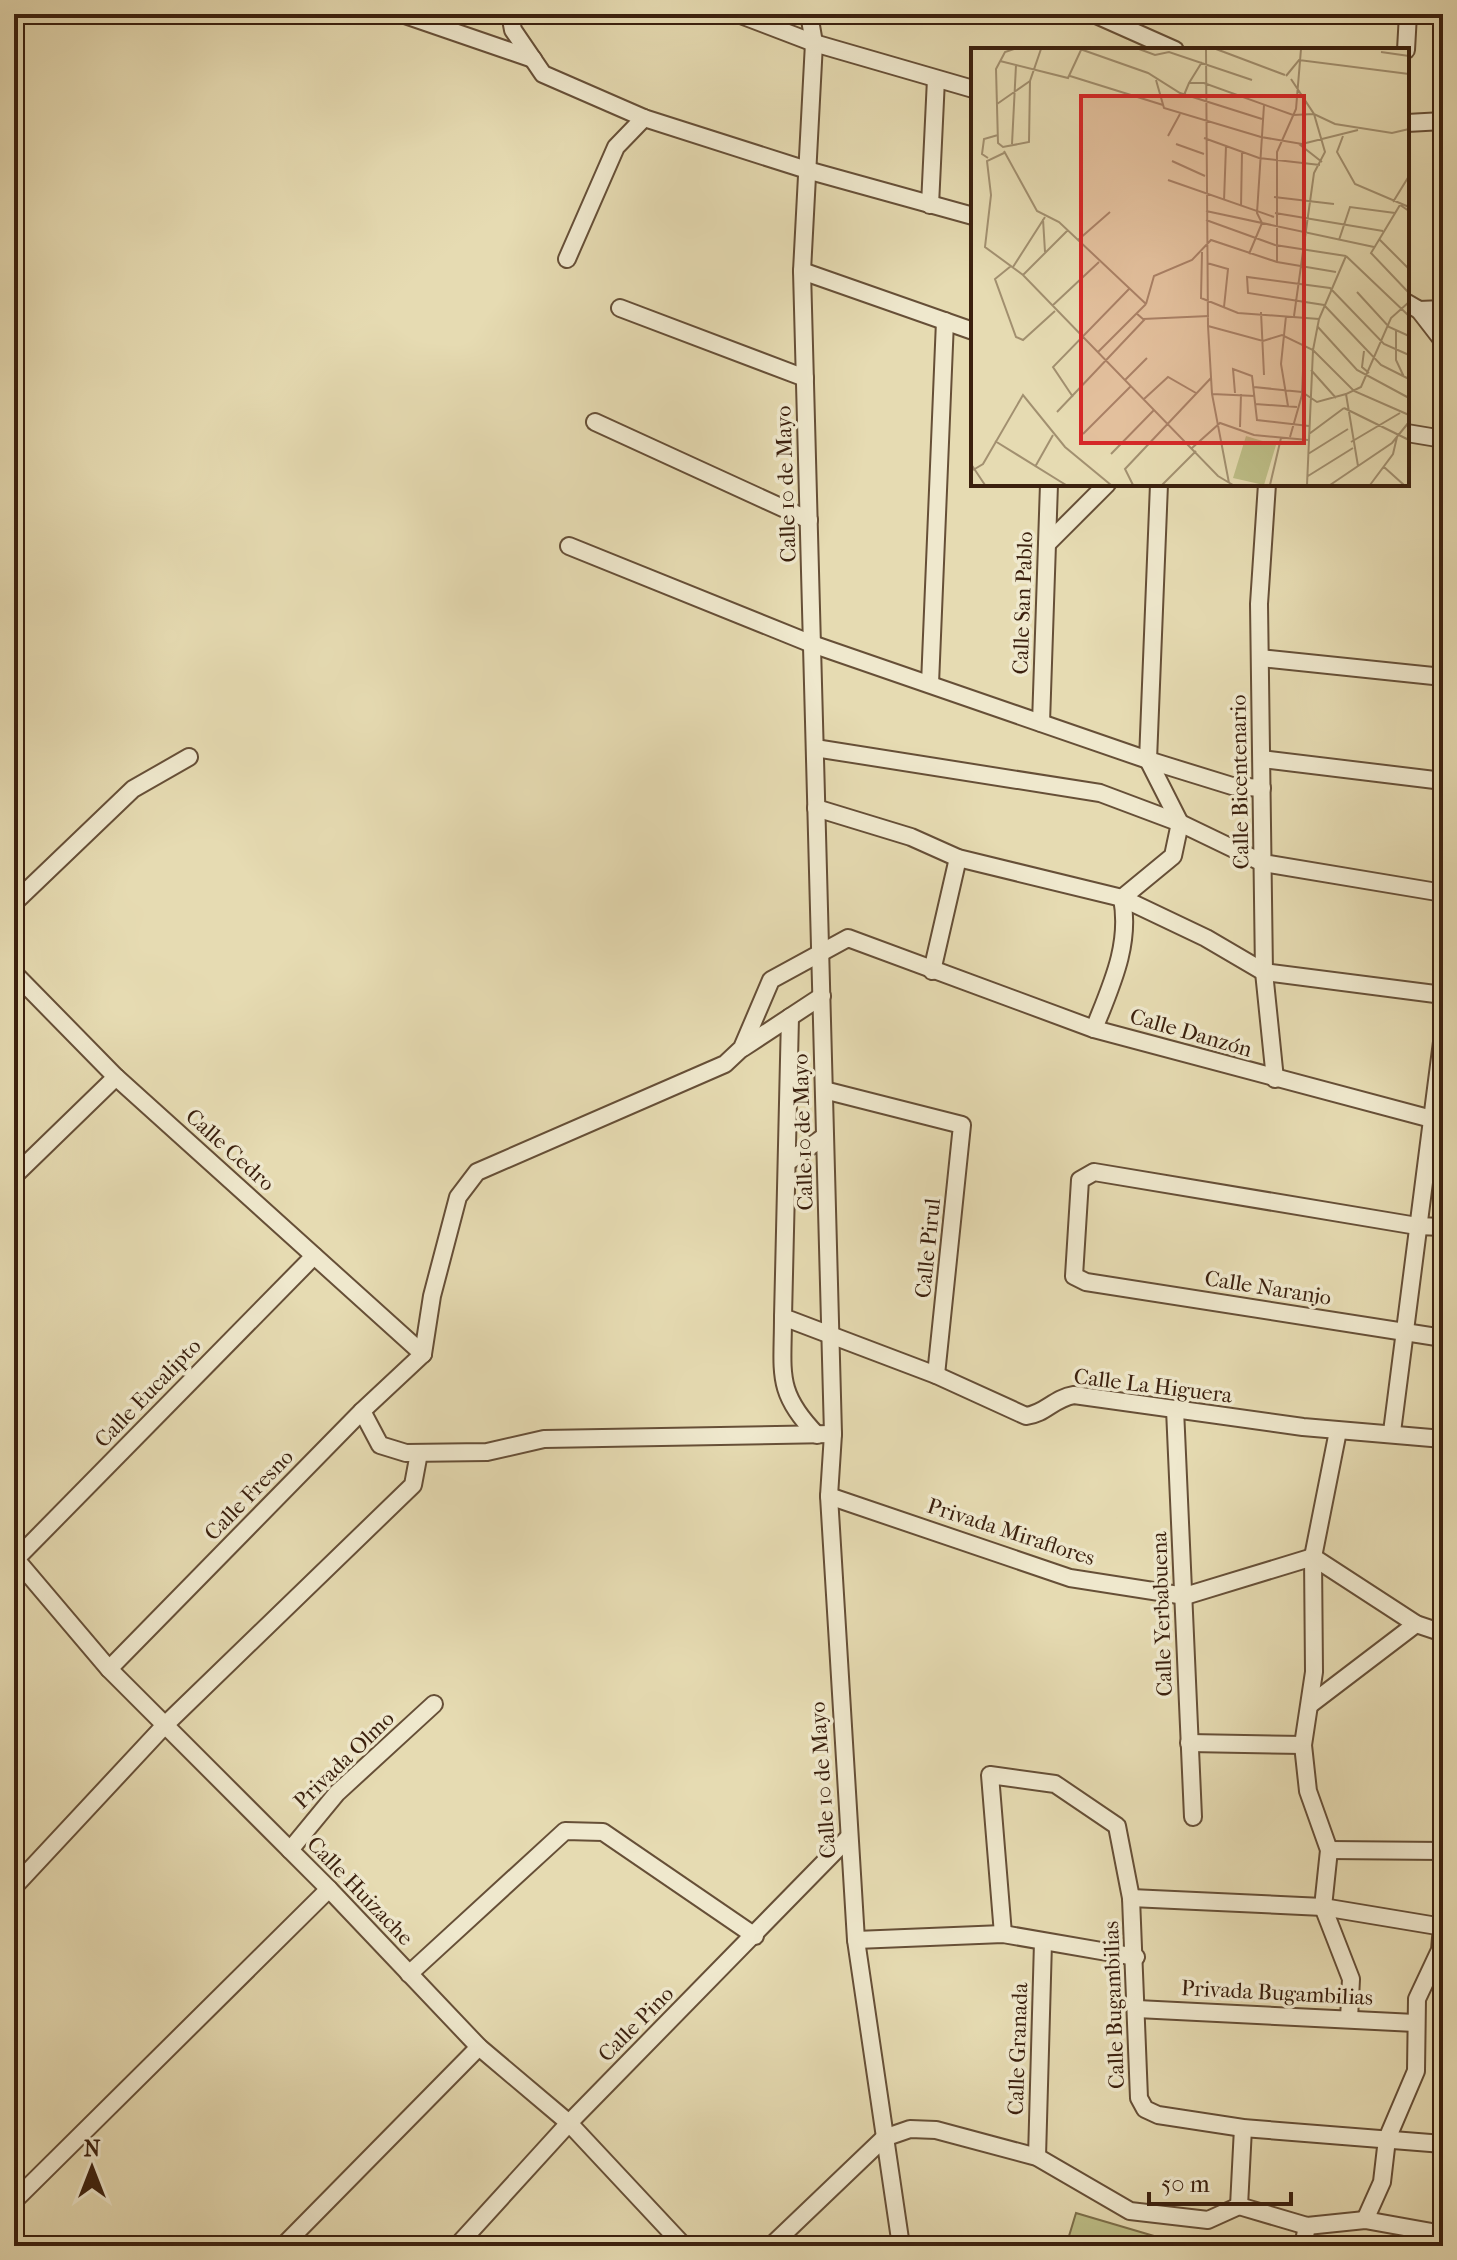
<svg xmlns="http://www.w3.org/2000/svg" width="1457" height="2260" font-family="'IM FELL French Canon',serif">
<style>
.green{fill:#bdbe87;stroke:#7c6f4a;stroke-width:2}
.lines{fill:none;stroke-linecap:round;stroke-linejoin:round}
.minor-casing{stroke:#664f37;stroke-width:20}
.minor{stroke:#efe8cd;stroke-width:16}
.labels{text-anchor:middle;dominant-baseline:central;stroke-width:7;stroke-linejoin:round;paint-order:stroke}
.street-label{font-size:22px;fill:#3b200e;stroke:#efe8cd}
.inset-road{fill:none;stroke:#a29070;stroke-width:2}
.view{fill:#d62828;fill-opacity:0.15;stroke:#d62828;stroke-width:4}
.inset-edge{fill:none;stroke:#3b200e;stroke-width:4}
</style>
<rect width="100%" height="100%" fill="#e6dbb2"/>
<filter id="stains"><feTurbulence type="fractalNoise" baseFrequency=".0025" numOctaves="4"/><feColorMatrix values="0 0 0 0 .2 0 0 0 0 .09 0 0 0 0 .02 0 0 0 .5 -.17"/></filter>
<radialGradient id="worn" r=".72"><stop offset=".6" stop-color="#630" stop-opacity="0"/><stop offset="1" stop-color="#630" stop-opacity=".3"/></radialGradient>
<polygon class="green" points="1076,2213 1188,2246 1066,2246"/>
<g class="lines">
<defs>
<g id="minor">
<polyline points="402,14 533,59"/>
<polyline points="510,14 513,30 543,74 644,118 807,170 973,216"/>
<polyline points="738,14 814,43 973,89"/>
<polyline points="809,14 814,43 802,271 833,1434 829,1496 856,1940 901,2246"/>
<polyline points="1094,14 1175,50"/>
<polyline points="1406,50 1408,14"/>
<polyline points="1407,123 1443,121"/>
<polyline points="930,205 936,79"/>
<polyline points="567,259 616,147 644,118"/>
<polyline points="802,271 973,331"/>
<polyline points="1407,303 1419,310 1443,309"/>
<polyline points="620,308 805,378"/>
<polyline points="1419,310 1443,341"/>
<polyline points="595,422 809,520"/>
<polyline points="1407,433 1443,439"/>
<polyline points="1267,484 1259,604 1264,972 1275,1079"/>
<polyline points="1047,544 1107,484"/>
<polyline points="569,546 812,644 1148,760 1232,786 1262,788"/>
<polyline points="1260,658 1443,677"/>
<polyline points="930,684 945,321"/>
<polyline points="1041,723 1049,484"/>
<polyline points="815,748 1100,793 1180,823 1263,863 1443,893"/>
<polyline points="1262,759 1443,781"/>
<polyline points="816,808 911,837 958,858 1122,898 1206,938 1264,972 1443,995"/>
<polyline points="1122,898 1173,856 1180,823 1148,760 1159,484"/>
<polyline points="14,903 133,789 189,757"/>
<polyline points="932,971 958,858"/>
<polyline points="14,973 116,1077 423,1354"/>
<path d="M790 1017 783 1317 936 1375 1026 1416C1045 1414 1054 1398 1074 1395L1303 1427 1443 1439"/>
<path d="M1094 1029C1111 986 1131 945 1122 898"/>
<polyline points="743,1048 822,996"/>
<polyline points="824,1090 962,1125 936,1375"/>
<polyline points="788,1162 825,1136"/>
<polyline points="14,1176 116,1077"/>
<polyline points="1443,1227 1417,1226 1094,1172 1080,1180 1074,1276 1086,1282 1443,1338"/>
<path d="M783 1317C783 1373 775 1392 817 1435"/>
<polyline points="423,1354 432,1296 458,1197 477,1172 725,1064 742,1048 771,980 848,938 1094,1029 1443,1122"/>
<polyline points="1175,1409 1193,1817"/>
<polyline points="362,1411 380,1445 406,1453 487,1452 544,1439 833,1434"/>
<polyline points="1338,1431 1313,1557 1314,1672 1303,1745 1308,1791 1329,1850 1323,1907 1351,1979 1349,2019"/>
<polyline points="1392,1432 1443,1034"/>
<polyline points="829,1496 1070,1578 1185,1596 1313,1557 1416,1624 1443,1633"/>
<polyline points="14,1557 109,1669 329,1889 479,2047 569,2123 684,2246"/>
<polyline points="14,1561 314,1256"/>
<polyline points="109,1669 362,1411 423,1354"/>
<polyline points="1311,1704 1416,1624"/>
<polyline points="1189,1743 1303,1745"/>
<polyline points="290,1850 337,1793 434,1704"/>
<polyline points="1329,1850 1443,1851"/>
<polyline points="14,1887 165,1725 413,1485 419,1453"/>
<polyline points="1131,1898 1323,1907 1443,1927"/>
<polyline points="1003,1934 990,1775 1055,1784 1117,1826 1131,1898 1139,2098 1145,2109 1158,2115 1243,2128 1443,2144"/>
<polyline points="856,1940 1003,1934 1136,1957"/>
<polyline points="409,1974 565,1831 603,1832 755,1936"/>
<polyline points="1137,2009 1415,2023"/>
<polyline points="1037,2157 1043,1942"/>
<polyline points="14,2201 329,1889"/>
<polyline points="1239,2206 1243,2128"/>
<polyline points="1365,2220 1382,2182 1387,2139 1416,2071 1417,1999 1440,1950 1443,1914"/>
<polyline points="283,2246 479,2047"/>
<polyline points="457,2246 569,2123 849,1837"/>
<polyline points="771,2246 884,2138 910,2129 936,2130 1037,2157 1130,2211 1208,2220 1239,2206 1307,2226 1365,2220 1443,2234"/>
<polyline points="1303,2246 1307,2226"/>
</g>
</defs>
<use href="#minor" class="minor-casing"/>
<use href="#minor" class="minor"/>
</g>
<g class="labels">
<g class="street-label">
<text transform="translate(786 484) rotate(-92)">Calle 10 de Mayo</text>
<text transform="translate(1023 603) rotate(-88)">Calle San Pablo</text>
<text transform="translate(1240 782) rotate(-91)">Calle Bicentenario</text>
<text transform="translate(1191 1033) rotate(16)">Calle Danzón</text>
<text transform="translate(803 1132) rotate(-92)">Calle 10 de Mayo</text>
<text transform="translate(230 1150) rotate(42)">Calle Cedro</text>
<text transform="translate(928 1248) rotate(-84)">Calle Pirul</text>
<text transform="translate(1268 1288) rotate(9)">Calle Naranjo</text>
<text transform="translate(1153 1386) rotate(7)">Calle La Higuera</text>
<text transform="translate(148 1393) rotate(-46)">Calle Eucalipto</text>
<text transform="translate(249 1495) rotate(-46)">Calle Fresno</text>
<text transform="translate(1011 1532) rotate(18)">Privada Miraflores</text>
<text transform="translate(1162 1614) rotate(-92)">Calle Yerbabuena</text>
<text transform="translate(344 1760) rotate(-44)">Privada Olmo</text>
<text transform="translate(823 1780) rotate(-94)">Calle 10 de Mayo</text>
<text transform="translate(360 1891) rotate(46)">Calle Huizache</text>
<text transform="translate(1277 1993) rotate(3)">Privada Bugambilias</text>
<text transform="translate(1114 2005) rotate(-92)">Calle Bugambilias</text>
<text transform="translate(636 2024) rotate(-45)">Calle Pino</text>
<text transform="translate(1018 2049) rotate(-88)">Calle Granada</text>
</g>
</g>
<g transform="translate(971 48)">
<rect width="438" height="438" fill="#e6dbb2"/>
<path d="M275 388 305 397 293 437 262 430Z" fill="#bdbe87"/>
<path class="inset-road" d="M43 1 34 4 25 21 27 95 32 99 58 94 59 33 70 1M109 1 177 25 209 45 291 71M168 1 184 7 198 4 281 32M235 1 237 278 241 346 258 435M245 1 314 27M410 4 438 8M29 13 97 30 110 2M99 28 192 57M315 28 328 12 438 26M320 31 343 66 354 104 343 125 323 268M185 32 193 60 290 89 331 96 387 82M218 35 231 14M213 47 218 35H233L322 67 343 66 364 76 421 85 438 81M26 56 59 33M197 88 209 66M372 88 366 104 384 136 438 159M233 90 288 110 349 117M41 96 45 17M205 96 233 106M328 96 351 114M33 103 66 163 88 174 175 256M33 105 16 113 20 147 14 199 52 227 247 428 262 437M17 110 11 106 13 91 27 87M201 113 234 128M197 132 303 169M303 149 363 156M253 153 255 98M422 154 438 128M270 159 271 104M235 163 403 199M438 163 429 157 400 205 438 245M304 165 412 183M72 171 74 204M235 172 304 197 375 208M408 191 438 221M107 192 139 164M368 192 379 159 424 165M231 204 230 250 267 265 348 271M278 206 291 175 286 165 293 57M375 208 438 268M306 214V104L325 61 330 1M236 215 257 221 253 259M40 218 24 231 45 289 52 292 84 263M42 219 74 169M52 227 97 182M386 244 418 279 438 288M175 256 183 228 221 212 240 192 306 214 365 224M81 258 128 214M290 264 293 327M165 265 172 271 238 268M315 268 310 316 317 358M237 278 292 293 311 287 342 302 383 343 438 367M346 278 386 322 438 350M425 282V312L433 329M393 303 391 319 398 325M127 304 175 256M438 307 413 296 359 240 276 229 277 245 353 257 410 317 438 331M340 322 365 350M154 332 176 310M283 339 331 344 346 354 375 346M264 345 262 321 281 328 286 372 338 378M241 346 284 348M102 349 82 319 158 241M173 351 197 329 225 345M284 356 326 359M373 360 438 392M86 364 174 271M269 379 270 346M112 386 160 338M338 386 373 360M319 389 331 347 333 299M24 393 95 437M380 394 429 365M221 400 249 375 283 387 337 392M140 406 183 362M337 406 377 381M0 416 14 437M387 418 375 346 390 339 420 270 438 254M64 419 82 387M413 419 433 437M2 422 12 416 52 347 94 399 140 437M337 428 382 400M162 437 154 421 240 330M191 437 225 403M299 437 310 390M336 437 342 302 348 271 375 208M359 437 421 395 438 374M399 437 422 406 426 389"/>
<path class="view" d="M110 48H333V395H110Z"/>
<rect width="438" height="438" class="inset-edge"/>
</g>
<rect width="1457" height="2260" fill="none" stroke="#e6dbb2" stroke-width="48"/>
<rect x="16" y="16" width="1425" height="2228" fill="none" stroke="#3b200e" stroke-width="4"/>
<rect x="24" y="24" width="1409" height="2212" fill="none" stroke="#3b200e" stroke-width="2"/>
<g transform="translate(92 2168)" stroke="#efe8cd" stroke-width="6" paint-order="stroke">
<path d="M0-6L14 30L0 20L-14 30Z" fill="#3b200e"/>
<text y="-12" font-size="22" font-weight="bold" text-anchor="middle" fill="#3b200e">N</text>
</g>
<path d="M1149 2192v12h142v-12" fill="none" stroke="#3b200e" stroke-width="4"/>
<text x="1161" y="2192" font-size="24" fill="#3b200e" stroke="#efe8cd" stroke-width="6" paint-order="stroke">50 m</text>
<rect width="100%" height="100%" filter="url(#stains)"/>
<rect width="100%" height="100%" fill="url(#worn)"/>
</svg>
